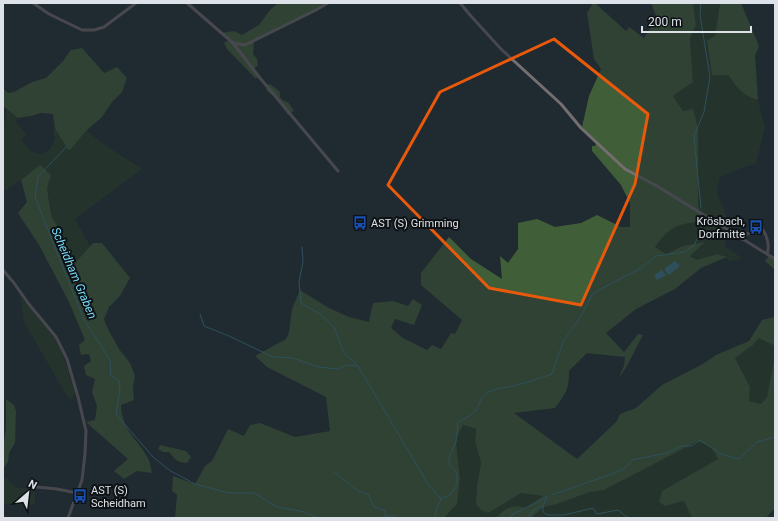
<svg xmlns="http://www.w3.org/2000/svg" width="778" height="521" font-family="Roboto,sans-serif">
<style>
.green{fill:#293e24}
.forest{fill:#405f39}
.water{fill:#3f7f92}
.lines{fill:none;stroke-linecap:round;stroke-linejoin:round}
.stream{stroke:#3f7f92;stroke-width:1}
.street{stroke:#756e70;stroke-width:3}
.marked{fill:none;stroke:#e8590c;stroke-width:3;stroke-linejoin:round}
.labels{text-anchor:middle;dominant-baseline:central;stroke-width:4;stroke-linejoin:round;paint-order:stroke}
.poi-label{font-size:11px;fill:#dce2e8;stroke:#0e1215;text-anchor:start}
.water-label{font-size:12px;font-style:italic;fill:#77daf8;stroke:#0e1215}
</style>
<rect width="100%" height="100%" fill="#202a31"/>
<g class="green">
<path d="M693 3H720L715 36 712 75H728C737 87 742 96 758 100L765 127 756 164 741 168 720 177 717 193 731 228 730 230 706 217 728 233 726 238 725 246 742 258 729 262 727 257 717 254 697 260 690 255 704 243 683 246 666 254 655 247C672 225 674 226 701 221L683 111 673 96 693 82 690 39 696 25Z"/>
<path d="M7 109 18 118 15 121 26 134 22 140C26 148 33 153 42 154L50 149 55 139 53 131 55 129 69 151 87 130C102 146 124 156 142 169L75 219 90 246 74 264H71L67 260 60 231 52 217 47 188 40 166 3 192V122L6 120Z"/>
<polygon points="20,296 54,338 64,358 75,393 72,400 68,398 24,322"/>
<polygon points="759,337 775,346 775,355 767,397 762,404 749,402 750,387 735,358 753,345"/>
<path d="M463 425 476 429 475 441 481 463 477 486 476 504 488 512 521 493 544 496 526 508C513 503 504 509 495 518H444L457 504 460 479 456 442 457 437Z"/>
<polygon points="698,440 712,448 719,459 662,491 665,506 684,501 692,518 532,518 532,516 544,507 557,504 590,492 604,490"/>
<polygon points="3,477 6,478 16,487 35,490 35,505 3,504"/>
</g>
<g class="forest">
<polygon points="278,3 328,3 254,42 253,54 257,59 258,66 252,69 258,78 255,78 227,49 224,43 227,41 230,42 221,33 234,31 242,35 259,25 270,10"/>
<path d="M593 3H595L626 31 629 27 644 38 657 18 651 3H693L696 25 690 39 693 82 673 96 683 111 693 109 698 128V203L701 221C674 226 672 225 655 247L666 254 683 246 705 242 690 256 697 260 717 254 727 257 701 268 675 289 636 309 606 333 624 352 638 334 643 335C634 351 629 365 618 379L624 366 625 357 587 353 569 371C569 390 566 393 555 408L514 413 577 459 616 422 620 414 636 408 662 385 701 365 716 355 749 341 762 320 775 317V346L759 338 753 345 735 358 750 387 749 401 761 404 767 397 775 355V508L766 518H692L684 501 665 506 659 502 662 491 718 459 712 448 698 441 604 490 590 492 557 504 544 507 533 516 532 518H495C505 509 512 503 526 508L543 496 521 493 488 513 481 510 476 504 477 486 481 463 475 441 476 429 463 425 457 437 456 442 460 479 457 504 444 518H175L177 495 172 491 173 476 195 484 205 466 212 461 228 429 244 436 250 425 260 423 295 437 330 431 326 397 267 367 255 356 286 339 289 332 292 309 300 290 327 307 349 317 369 322 373 303 393 301 408 306 413 299 422 305 414 325 395 319 391 328 403 338 427 350 432 345 441 349 451 333 455 334 462 320 421 285V273L449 237 471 259 502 279 500 256 508 263 518 249V223L537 219 555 227 581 223 597 215 621 227H630V203L621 185 592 151V146H595L596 144 582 127 589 96 601 69 594 59 587 13Z"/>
<path d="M720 3H741L759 46 755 56 758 100C742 96 737 87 728 75H712L707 40 715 36Z"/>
<polygon points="82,48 104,73 117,67 127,78 122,92 112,102 102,117 87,130 69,151 55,129 53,114 41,113 31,116 18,118 3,106 3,88 8,93 14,92 32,82 46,78 63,61 71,50"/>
<path d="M270 84 280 92C279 98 282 101 288 102L294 111 288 115 277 99 266 90 267 85Z"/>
<path d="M40 165 51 175 47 188 50 208 52 217 60 231 67 260 71 264H74L93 243H102L130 278 120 296 109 307 104 319 107 327 119 349 130 363 135 376 133 387 134 400 121 405C122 431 137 438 148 458 150 462 151 468 152 473L137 471 124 479 114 471 128 459 86 422 95 420 97 406 92 392 95 379 86 375 84 366 91 361 89 354 81 355 79 345 85 340 69 302 39 245 18 213 27 202 21 180Z"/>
<polygon points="769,256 775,261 775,270 765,261"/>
<polygon points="6,399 14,405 16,411 15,443 9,453 8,462 3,469 3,449 6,428"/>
<path d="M160 445 186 451 191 457 187 463C176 462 176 460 169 452H163L158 449Z"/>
</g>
<g class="water">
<polygon points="675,261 680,266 669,275 665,271 665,268"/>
<polygon points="662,270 666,275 657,280 654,275"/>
</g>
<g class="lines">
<g class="stream">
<polyline points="701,3 700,15 710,77 704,112 694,136 701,208"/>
<polyline points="67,146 38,177 35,197 84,320 110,360 111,376 119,381 120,388 116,414 153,457 169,470 195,484 229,493 254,493 277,507 305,512 317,518"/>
<polyline points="302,247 303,262 299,282 301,303 320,314 334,327 344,353 358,366 428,484 441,499"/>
<polyline points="200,314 204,326 229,336 273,357 293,358 318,367 338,369 347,365 357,366"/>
<polyline points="333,471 358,491 368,494 374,507 384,510 386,516"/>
<polyline points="552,495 617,472 626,467 632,460 667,453 682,446 692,446 700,440 721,454 739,459 757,442 775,437"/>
<polyline points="547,496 543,506 543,512 547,515 564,515 593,508 597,514 618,510 627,517 632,518"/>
<polyline points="381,518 393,515 396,518"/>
<path d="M435 518 436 510 441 499 451 494 457 485V473L449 464V457L456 442 458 422C464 419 471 416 476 410 481 404 479 397 487 393 495 388 504 388 513 386 527 383 539 378 552 374L563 342 581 316 592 295 597 291 643 267 656 256 685 252 694 245 700 233 702 220"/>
<polyline points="510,518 513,514 547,497"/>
<polyline points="528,518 535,509 542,506"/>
</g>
<g class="street">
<polyline points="33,3 49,14 82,30 94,30 104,27 136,3"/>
<polyline points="187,3 233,43 260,78 338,171"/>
<polyline points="460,3 470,15 501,49 561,104 581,128 625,169 657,186 775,259"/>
<polyline points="233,43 245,45 316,10 328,3"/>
<path d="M742 239 747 234 761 228C767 234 770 246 767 254"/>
<polyline points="3,270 14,283 28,303 56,337 67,359 78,397 86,431 85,454 82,480 68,518"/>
<polyline points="37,487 57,489 77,493"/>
</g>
</g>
<path d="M0 0H778V521H0ZM554 39 648 114 635 184 581 305 489 288 388 185 440 92Z" fill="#202a31" fill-opacity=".55" fill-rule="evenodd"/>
<path class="marked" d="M554 39 648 114 635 184 581 305 489 288 388 185 440 92Z"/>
<defs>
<symbol id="bus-bare" viewBox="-9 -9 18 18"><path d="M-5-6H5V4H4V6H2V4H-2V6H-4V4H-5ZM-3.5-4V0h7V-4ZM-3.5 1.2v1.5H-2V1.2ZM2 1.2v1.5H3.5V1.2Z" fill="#1a4fb4" stroke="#0e1215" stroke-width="2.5" paint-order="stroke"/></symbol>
</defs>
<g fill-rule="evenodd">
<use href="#bus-bare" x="350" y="213" width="20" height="20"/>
<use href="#bus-bare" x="746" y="217" width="20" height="20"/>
<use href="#bus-bare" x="70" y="486" width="20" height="20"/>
</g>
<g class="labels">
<g class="poi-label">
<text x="745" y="221" text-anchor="end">Krösbach,<tspan x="745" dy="13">Dorfmitte</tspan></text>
<text x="371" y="223">AST (S) Grimming</text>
<text x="91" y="490">AST (S)<tspan x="91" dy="13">Scheidham</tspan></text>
</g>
<g class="water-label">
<text transform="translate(74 273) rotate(67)">Scheidham Graben</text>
</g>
</g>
<rect width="778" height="521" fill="none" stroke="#dce2e8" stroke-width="8"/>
<g transform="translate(28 493) rotate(28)" stroke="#0e1215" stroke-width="3" paint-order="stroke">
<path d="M0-3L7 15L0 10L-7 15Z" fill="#dce2e8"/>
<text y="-6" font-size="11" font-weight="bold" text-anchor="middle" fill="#dce2e8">N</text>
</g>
<path d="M642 26v6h109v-6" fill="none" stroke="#dce2e8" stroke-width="2"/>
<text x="648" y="26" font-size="12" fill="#dce2e8" stroke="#0e1215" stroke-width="3" paint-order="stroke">200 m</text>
</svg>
